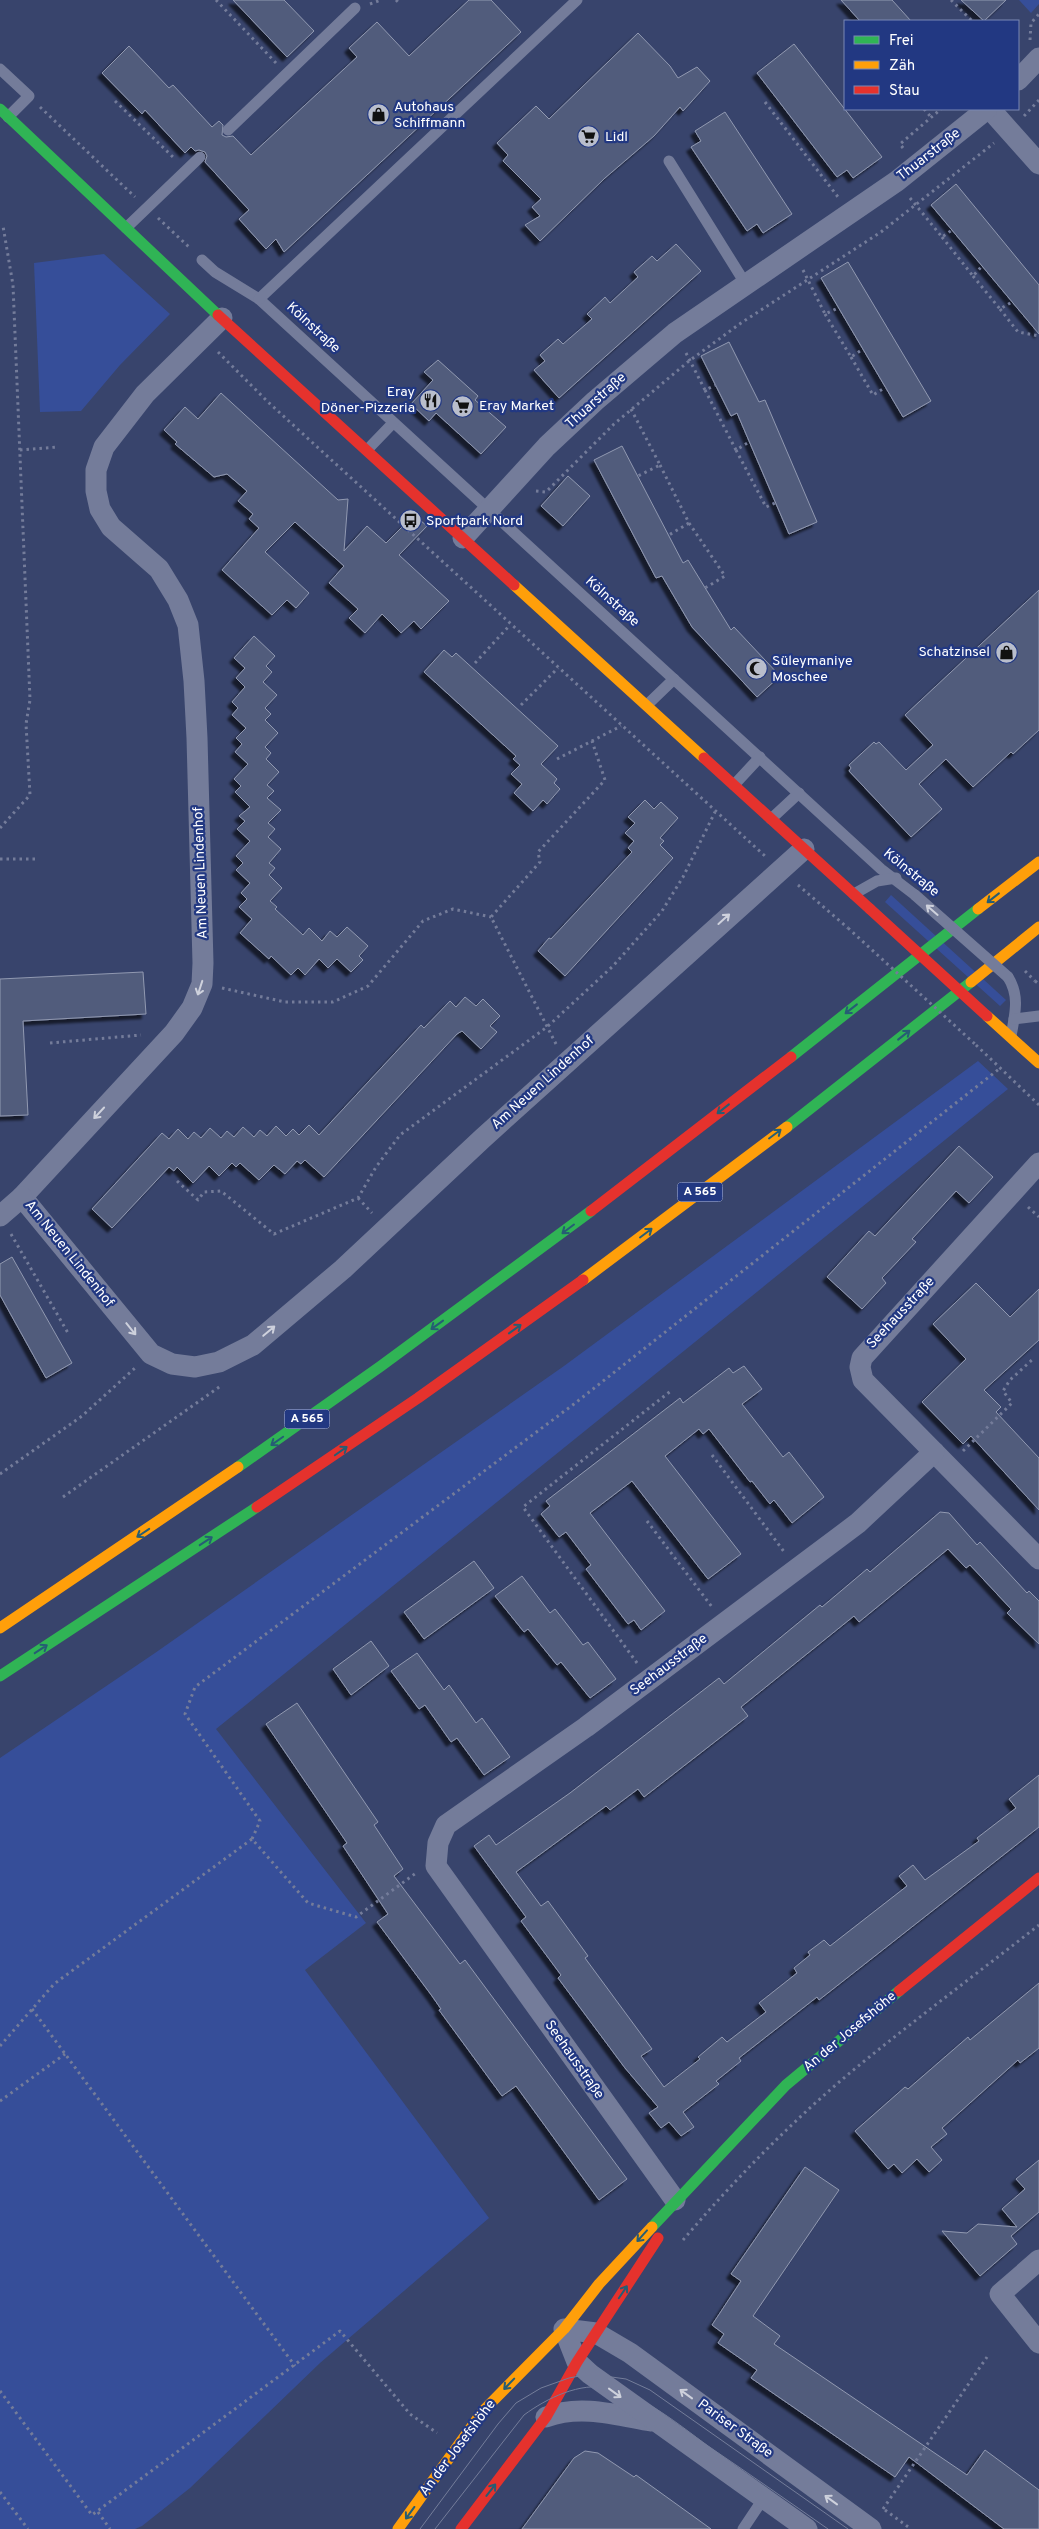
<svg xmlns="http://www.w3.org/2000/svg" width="1039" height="2529" font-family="Overpass,sans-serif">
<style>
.green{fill:#364e99}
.building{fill:#515c7c;stroke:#9199b1;filter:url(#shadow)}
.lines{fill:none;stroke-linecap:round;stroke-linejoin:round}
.path{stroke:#747c9a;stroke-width:3;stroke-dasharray:2.5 4;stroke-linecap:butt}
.lane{stroke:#747c9a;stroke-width:11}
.street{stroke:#747c9a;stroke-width:21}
.fast{stroke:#30b455;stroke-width:11}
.slow{stroke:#ff9f0a;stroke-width:11}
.jam{stroke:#e5322d;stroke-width:11}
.tram{stroke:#747d9a;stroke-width:1}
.path-bridge{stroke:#747c9a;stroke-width:3;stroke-dasharray:2.5 4;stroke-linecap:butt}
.lane-bridge{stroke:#747c9a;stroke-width:11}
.jam-bridge{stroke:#e5322d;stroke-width:11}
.oneway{stroke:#265d74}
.oneway2{stroke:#ced1dc}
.labels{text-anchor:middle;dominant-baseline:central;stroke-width:4.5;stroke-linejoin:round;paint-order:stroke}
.shield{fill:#223882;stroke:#bdc3da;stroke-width:1}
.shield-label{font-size:12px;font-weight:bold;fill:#fff}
.poi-label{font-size:14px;fill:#fff;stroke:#223882;text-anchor:start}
.street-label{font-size:14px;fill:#fff;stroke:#223882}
</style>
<defs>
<filter id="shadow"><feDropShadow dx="-4.5" dy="4.5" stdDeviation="1" flood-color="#0009"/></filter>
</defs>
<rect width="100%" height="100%" fill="#38446c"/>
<g class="green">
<polygon points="1019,0 1039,0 1039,4 1031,13"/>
<polygon points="104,254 170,314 120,365 81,411 40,412 34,263"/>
<polygon points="891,895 1006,1000 1000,1006 885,902"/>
<polygon points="978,1061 1008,1089 216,1729 366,1923 305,1970 489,2218 320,2363 190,2488 142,2526 135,2529 0,2529 0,1758 155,1653 564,1366"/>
</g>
<g class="building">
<polygon points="233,0 284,0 314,31 287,57"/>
<polygon points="469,0 491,0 521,32 284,252 276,239 266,249 239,219 249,210 205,162 207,156 205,152 199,150 195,151 191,147 185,153 145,110 142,114 102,73 129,46 169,88 173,85 212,127 219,121 223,125 222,135 226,137 233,136 251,155 357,57 349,48 377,22 409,56"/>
<polygon points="841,0 892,0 911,21 860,21"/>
<polygon points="961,0 1006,0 984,21"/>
<polygon points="638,33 670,66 678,78 697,67 710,81 683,111 680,107 654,136 605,178 540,241 525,225 540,216 532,207 541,199 503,161 508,155 497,143 536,106 549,119"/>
<polygon points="794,44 882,157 853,178 847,170 837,177 757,73"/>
<polygon points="725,112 792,214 763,233 757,224 747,231 691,147 701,141 695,131"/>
<polygon points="956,184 1039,285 1039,334 931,205"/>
<polygon points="676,244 701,271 559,398 534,370 545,361 540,355 558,339 563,344 592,319 587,314 605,297 610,303 638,277 634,272 652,256 657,261"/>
<polygon points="848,262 931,401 903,417 821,278"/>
<polygon points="729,342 759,402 765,400 817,522 789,534 737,413 731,416 701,356"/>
<polygon points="438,360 478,396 475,400 506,427 481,454 436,413 429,421 411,404 433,380 424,372"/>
<polygon points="221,393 338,500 348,499 344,551 367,526 386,543 414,515 427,526 399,555 449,601 421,629 414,621 401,633 382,614 365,633 349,618 358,609 329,583 344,566 295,522 265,552 309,593 296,608 287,600 272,615 222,570 259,528 249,519 253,514 238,501 247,491 227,474 214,477 175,444 177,442 164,430 185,407 198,419"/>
<polygon points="622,446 683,563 688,560 731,630 734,627 780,676 757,697 692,627 662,576 656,578 594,460"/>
<polygon points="568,476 590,496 563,526 541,506"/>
<polygon points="1039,590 1039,730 1013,754 1011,752 973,787 946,759 919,784 942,809 911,837 849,771 851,768 849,765 874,742 876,744 879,742 906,770 933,745 905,715"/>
<polygon points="254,636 275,656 266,666 272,672 263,682 277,695 265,708 271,714 265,720 278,733 265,747 271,753 266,759 279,772 267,785 274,791 267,798 281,810 268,823 275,829 268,837 281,849 269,863 275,868 269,875 282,888 270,901 277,907 275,909 303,935 309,928 322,941 330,931 337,937 347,927 368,946 359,956 363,960 351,972 337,959 328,968 319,959 305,975 298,968 291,975 271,956 269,959 240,933 252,919 239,907 247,899 241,893 250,883 236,870 243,863 236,856 250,841 237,829 245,821 239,816 250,807 235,792 241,786 234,779 248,764 235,752 242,744 236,738 246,728 232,715 238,708 232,702 245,687 236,678 245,668 234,658"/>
<polygon points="444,650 452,657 456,653 558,746 541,764 557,779 554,783 560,789 547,804 543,800 533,811 514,793 522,784 511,774 520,765 513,759 516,756 424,672"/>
<polygon points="645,800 654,809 661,802 678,818 660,838 664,841 660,845 673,858 565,976 538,951 549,938 551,939 632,852 628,848 634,841 625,833 635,823 628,817"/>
<polygon points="143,972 146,1014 23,1021 28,1115 0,1116 0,979"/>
<polygon points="465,997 476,1006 483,999 500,1016 490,1026 497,1032 481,1049 462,1031 457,1034 324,1177 305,1160 301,1164 297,1161 285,1174 274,1165 259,1180 240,1163 236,1167 232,1163 219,1176 209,1166 193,1183 177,1167 174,1171 169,1167 112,1228 92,1209 162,1133 169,1139 178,1129 188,1139 194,1132 201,1138 210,1128 221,1138 227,1131 234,1137 243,1127 254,1137 260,1130 267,1136 276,1126 286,1136 293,1129 299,1135 309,1125 319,1135 421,1025 424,1028 450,1001 456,1007"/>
<polygon points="959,1146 993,1177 969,1203 956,1191 912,1239 916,1242 882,1278 886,1283 862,1309 827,1277 869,1231 875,1236"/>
<polygon points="12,1257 72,1363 46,1378 0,1295 0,1264"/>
<polygon points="976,1283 1010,1317 1039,1289 1039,1340 984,1390 1001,1407 996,1412 1039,1458 1039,1510 971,1436 963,1444 922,1402 966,1359 933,1324"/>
<polygon points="744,1366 762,1389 742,1404 783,1457 789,1452 824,1497 792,1523 774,1500 770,1504 752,1481 750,1482 709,1429 703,1434 699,1429 665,1456 741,1554 708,1579 632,1481 590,1513 665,1611 641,1630 634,1620 628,1624 586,1569 591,1565 566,1532 559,1537 541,1514 550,1506 546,1501 680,1398 683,1403 729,1368 733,1373"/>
<polygon points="940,1512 949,1513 977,1545 980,1542 1027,1593 1029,1591 1039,1601 1039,1644 1007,1613 1011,1609 970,1565 966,1568 948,1549 859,1622 854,1616 741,1707 748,1716 644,1797 638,1789 610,1810 606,1806 516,1872 541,1906 548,1901 588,1956 585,1958 652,2049 641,2056 664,2087 700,2059 698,2057 722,2037 727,2042 766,2012 759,2003 797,1973 794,1968 810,1955 808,1952 824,1940 830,1946 907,1886 899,1876 913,1865 925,1880 979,1841 977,1838 1016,1808 1009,1799 1039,1775 1039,1827 819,2000 817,1997 739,2058 741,2061 716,2081 719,2084 683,2112 694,2127 681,2136 669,2122 661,2128 649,2113 658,2107 625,2068 558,1978 561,1975 521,1921 526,1917 474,1846 489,1835 496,1845 570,1793 719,1678 724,1684 820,1605 822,1607 867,1569 870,1572"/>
<polygon points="474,1561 494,1588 424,1639 404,1612"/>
<polygon points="522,1576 550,1613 555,1609 583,1645 588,1642 616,1679 590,1698 561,1662 557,1665 528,1629 524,1632 495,1596"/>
<polygon points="371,1641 389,1666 351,1695 333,1669"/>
<polygon points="417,1653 444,1690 449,1685 476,1723 482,1718 510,1757 484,1775 457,1738 451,1742 425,1705 419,1709 391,1671"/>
<polygon points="297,1703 378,1822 374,1825 403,1869 394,1876 460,1964 465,1960 627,2179 599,2200 516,2086 502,2096 439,2010 441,2009 432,1996 377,1922 388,1914 343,1846 347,1843 266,1724"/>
<polygon points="1039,1983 1039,2048 1020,2063 1018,2060 942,2128 947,2134 931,2147 942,2160 929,2172 917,2159 902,2173 894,2164 888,2169 855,2131 905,2087 908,2089 968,2037 970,2040"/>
<polygon points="1039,2160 1039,2212 1011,2236 1017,2244 980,2276 942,2231 967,2233 978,2224 1017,2227 1002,2209 1025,2189 1016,2179"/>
<polygon points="805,2167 839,2190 753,2316 780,2336 774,2344 967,2475 985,2450 1039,2490 1039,2529 1004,2529 909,2457 895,2477 751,2378 757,2370 718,2343 724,2334 712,2325 741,2281 731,2274"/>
<polygon points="585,2451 598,2453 634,2477 636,2475 711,2529 522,2529 574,2458"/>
</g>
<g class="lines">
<g class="path">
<polyline points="216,0 276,63"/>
<polyline points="396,0 400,4"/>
<polyline points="951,0 972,21"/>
<polyline points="370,4 381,0"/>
<polyline points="1030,40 1031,23 1039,14"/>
<polyline points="115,101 175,159"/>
<polyline points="765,102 838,197"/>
<polyline points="40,107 135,197"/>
<polyline points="924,109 931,117"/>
<polyline points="1024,116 1039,100"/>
<polyline points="903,148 900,144 941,109"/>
<polyline points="910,198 942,237 952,230"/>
<polyline points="158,218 190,248"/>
<polyline points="942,237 973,276 982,266"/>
<polyline points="803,270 825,314 838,308"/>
<polyline points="973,276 1000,309 1012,302"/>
<polyline points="1000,309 1018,332 1039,336"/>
<polyline points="825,314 851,357 863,349"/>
<polyline points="218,352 268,402 765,856"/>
<polyline points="686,353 705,390 716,385"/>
<polyline points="851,357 873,395 886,387"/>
<polyline points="705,390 736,450 749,442"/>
<polyline points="631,409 660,465 638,476"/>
<polyline points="20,450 57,447"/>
<polyline points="736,450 766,507 775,503"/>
<polyline points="660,465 689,523 669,535"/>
<polyline points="536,491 546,492 614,424 689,361 741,323 881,232 994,143"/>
<polyline points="689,523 725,576 705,588"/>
<polyline points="475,663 510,625"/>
<polyline points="521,705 558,668"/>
<polyline points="557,759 621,726"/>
<polyline points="0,828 30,795 26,724 30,700 13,285 3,226"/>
<polyline points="0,859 39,859"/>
<polyline points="798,885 848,928"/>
<polyline points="1035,981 1039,984"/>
<polyline points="222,988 285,1002 333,1002 368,986 423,921 453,909 491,917"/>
<polyline points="50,1043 141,1035"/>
<polyline points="556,1044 491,917 540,862 538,852 605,780 592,741"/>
<polyline points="976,1045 1039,1105"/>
<polyline points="177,1181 198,1200 204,1192 221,1191 274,1234 358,1198 376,1167 400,1135 547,1027 613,966 662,911 683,877 715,812"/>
<polyline points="358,1198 372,1213"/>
<polyline points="1028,1207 1039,1217"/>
<polyline points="11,1234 68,1333"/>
<polyline points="963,1451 1012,1403 1003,1391 1010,1380 1033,1359"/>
<polyline points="712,1455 785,1553"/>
<polyline points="0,1474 82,1416 135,1368"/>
<polyline points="63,1497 222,1385"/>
<polyline points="647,1521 712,1607"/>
<polyline points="637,1663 523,1507 672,1390"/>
<polyline points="252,1839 260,1821 185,1714 195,1687 574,1404 999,1069"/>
<polyline points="32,2009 295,2366"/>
<polyline points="0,2046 54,1984 252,1839 308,1903 356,1917 416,1873"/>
<polyline points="0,2101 65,2054"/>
<path d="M683 2240C736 2178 794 2119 857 2067 917 2018 979 1972 1039 1925"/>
<polyline points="0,2391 92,2515 340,2331 410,2414 437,2433"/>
<polyline points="0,2492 28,2529"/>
<polyline points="883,2509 987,2357"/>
<polyline points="885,2510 911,2529"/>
<polyline points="98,2512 110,2529"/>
</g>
<g class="lane">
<polyline points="0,69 29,96 8,117"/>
<polyline points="228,130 355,8"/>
<polyline points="669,161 745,283"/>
<polyline points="126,228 200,157"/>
<polyline points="202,260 215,272 259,299 881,869 915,895"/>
<polyline points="259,299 577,0"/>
<polyline points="367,450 393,423"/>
<polyline points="647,705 674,679"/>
<polyline points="734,785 760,757"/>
<polyline points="771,819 799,793"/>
<polyline points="854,894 877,881 896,878"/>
<path d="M1008 977C1020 996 1015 1014 1011 1036"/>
<polyline points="1014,1019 1039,1016"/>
<polyline points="743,2529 763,2499"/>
</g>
<g class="street">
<polyline points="1018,80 1039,58"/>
<polyline points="990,109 1039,164"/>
<polyline points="222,318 145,394 104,447 96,470 96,491 100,509 111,527 159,569 178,600 188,625 194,681 197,738 203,963 202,984 192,1008 174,1033 22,1197 151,1354 172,1364 195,1367 219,1362 253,1345 343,1269 483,1138 804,849"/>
<polyline points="463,538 547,446 595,401 675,333 897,181 987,109"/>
<polyline points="0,1216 22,1197"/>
<polyline points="934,1452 1039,1559"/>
<polyline points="675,2200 436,1866 438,1843 446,1825 586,1727 858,1523 934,1452 863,1380 860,1367 862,1358 1039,1163"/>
<polyline points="1039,2260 1000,2294 1039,2343"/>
<path d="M546 2417C580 2404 617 2415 651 2421"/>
<polyline points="807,2529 590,2374 577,2362 564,2329 596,2333 630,2353 871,2529"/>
</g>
<g class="fast">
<polyline points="0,109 218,315"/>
<polyline points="791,1057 978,909"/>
<polyline points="787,1127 971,982"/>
<polyline points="238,1467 381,1366 591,1211"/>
<polyline points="0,1676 257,1507"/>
<polyline points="652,2227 786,2085 899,1991"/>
</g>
<g class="slow">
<polyline points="514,585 704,758"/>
<polyline points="978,909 1039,862"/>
<polyline points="971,982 1039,927"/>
<polyline points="987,1016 1039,1063"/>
<polyline points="583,1280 787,1127"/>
<polyline points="0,1628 238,1467"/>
<polyline points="398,2529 483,2411 564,2329 599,2284 652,2227"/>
</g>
<g class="jam">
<polyline points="218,315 514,585"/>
<polyline points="704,758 870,909"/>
<polyline points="591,1211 791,1057"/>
<polyline points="257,1507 418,1398 583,1280"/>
<polyline points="899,1991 1039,1878"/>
<polyline points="461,2529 546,2417 577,2362 658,2238"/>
</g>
<g class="tram">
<polyline points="420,2529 498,2424 516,2403 541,2388 569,2378 590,2374 626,2379 650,2390 848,2529"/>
<path d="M435 2529 524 2415C547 2398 580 2382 609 2388 646 2397 678 2424 708 2446 748 2473 788 2501 828 2529"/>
</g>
<g class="path-bridge">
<polyline points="913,872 919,878"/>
<polyline points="848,928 976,1045"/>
<polyline points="1025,971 1035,981"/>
</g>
<polyline class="lane-bridge" points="915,895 1008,977"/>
<polyline class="jam-bridge" points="870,909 987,1016"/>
</g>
<defs><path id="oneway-shaft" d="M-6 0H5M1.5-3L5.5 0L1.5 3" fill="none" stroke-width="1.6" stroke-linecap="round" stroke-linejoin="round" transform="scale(1.25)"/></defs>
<g class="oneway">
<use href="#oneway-shaft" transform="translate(993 898) rotate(142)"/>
<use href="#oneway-shaft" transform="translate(851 1009) rotate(142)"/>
<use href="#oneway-shaft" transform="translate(904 1035) rotate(-38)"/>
<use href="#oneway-shaft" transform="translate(723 1109) rotate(142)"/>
<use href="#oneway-shaft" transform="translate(775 1134) rotate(-37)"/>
<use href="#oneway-shaft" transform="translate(568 1229) rotate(143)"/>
<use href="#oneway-shaft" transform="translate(646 1233) rotate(-37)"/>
<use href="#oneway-shaft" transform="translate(437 1325) rotate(144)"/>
<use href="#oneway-shaft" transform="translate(515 1329) rotate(-36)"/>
<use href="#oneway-shaft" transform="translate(277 1441) rotate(145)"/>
<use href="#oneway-shaft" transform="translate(341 1451) rotate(-35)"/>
<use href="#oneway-shaft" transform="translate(143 1533) rotate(146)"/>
<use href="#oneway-shaft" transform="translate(206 1541) rotate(-33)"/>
<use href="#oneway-shaft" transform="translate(41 1649) rotate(-33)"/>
<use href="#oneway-shaft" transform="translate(642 2236) rotate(132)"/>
<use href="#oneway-shaft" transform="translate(623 2292) rotate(-56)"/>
<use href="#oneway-shaft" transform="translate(509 2384) rotate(134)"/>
<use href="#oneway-shaft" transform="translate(491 2490) rotate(-52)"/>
<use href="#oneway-shaft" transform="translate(410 2513) rotate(126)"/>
</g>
<g class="oneway2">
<use href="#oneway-shaft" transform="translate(932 910) rotate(-139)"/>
<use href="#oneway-shaft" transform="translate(724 919) rotate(-42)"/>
<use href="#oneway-shaft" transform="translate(200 988) rotate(108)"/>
<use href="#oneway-shaft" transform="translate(99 1113) rotate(133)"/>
<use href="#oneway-shaft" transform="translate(131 1329) rotate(51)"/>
<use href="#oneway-shaft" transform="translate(269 1331) rotate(-40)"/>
<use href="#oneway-shaft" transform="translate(615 2393) rotate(36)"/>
<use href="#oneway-shaft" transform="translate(686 2394) rotate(-144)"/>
<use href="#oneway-shaft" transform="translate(831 2500) rotate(-144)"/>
</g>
<defs>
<symbol id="shop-disc" viewBox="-11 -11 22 22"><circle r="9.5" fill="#b9becc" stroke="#223882"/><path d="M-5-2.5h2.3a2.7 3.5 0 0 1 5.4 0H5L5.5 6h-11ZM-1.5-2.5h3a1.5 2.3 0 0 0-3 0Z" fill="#111"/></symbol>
<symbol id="supermarket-disc" viewBox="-11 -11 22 22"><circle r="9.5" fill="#b9becc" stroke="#223882"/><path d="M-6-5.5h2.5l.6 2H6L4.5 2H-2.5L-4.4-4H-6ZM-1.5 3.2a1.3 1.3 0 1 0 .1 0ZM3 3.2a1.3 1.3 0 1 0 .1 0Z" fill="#111"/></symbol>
<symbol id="restaurant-disc" viewBox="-11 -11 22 22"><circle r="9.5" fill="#b9becc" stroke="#223882"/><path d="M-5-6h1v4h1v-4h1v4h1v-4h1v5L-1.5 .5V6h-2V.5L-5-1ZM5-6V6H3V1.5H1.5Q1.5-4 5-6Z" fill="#111"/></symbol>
<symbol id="bus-disc" viewBox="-11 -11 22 22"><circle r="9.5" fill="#b9becc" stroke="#223882"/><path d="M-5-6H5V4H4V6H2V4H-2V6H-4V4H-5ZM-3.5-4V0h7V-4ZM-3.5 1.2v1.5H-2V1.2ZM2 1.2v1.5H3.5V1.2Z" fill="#111"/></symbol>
<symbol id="mosque-disc" viewBox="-11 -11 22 22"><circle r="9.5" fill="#b9becc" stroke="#223882"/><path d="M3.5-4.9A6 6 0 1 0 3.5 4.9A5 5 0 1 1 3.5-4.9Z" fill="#111"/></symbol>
</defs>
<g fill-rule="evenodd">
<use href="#shop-disc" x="366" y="102" width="25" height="25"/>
<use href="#supermarket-disc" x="576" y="124" width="25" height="25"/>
<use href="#restaurant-disc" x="418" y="388" width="25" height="25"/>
<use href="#supermarket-disc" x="450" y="394" width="25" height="25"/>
<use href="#bus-disc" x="398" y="508" width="25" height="25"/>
<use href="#shop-disc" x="994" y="640" width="25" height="25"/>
<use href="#mosque-disc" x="744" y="656" width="25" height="25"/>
</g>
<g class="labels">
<g class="shield">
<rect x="677.5" y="1182.5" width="45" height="19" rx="4"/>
<rect x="284.5" y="1409.5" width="45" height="19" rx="4"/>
</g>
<g class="shield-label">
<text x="700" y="1192">A 565</text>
<text x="307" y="1419">A 565</text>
</g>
<g class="poi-label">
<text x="394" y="107">Autohaus<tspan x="394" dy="16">Schiffmann</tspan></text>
<text x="605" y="137">Lidl</text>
<text x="415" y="392" text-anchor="end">Eray<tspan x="415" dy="16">Döner-Pizzeria</tspan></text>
<text x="479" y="406">Eray Market</text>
<text x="426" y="521">Sportpark Nord</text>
<text x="990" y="652" text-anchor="end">Schatzinsel</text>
<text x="772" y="661">Süleymaniye<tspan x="772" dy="16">Moschee</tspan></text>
</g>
<g class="street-label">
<text transform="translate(929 155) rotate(-38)">Thuarstraße</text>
<text transform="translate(313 328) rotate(43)">Kölnstraße</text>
<text transform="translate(596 401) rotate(-42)">Thuarstraße</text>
<text transform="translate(612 602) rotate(42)">Kölnstraße</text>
<text transform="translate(201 873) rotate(-92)">Am Neuen Lindenhof</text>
<text transform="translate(911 873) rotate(39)">Kölnstraße</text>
<text transform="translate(543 1083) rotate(-42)">Am Neuen Lindenhof</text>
<text transform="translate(69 1254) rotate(51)">Am Neuen Lindenhof</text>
<text transform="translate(901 1313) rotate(-47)">Seehausstraße</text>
<text transform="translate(669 1665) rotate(-37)">Seehausstraße</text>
<text transform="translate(850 2032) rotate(-40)">An der Josefshöhe</text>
<text transform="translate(574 2060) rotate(55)">Seehausstraße</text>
<text transform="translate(735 2429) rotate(36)">Pariser Straße</text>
<text transform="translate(458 2448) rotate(-53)">An der Josefshöhe</text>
</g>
</g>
<rect x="844" y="20" width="175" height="90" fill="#223882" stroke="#7a88b4"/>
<rect x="854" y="36" width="25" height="8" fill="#30b455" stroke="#7a88b4"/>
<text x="889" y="45" font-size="15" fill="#ffffff">Frei</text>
<rect x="854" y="61" width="25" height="8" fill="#ff9f0a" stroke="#7a88b4"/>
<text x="889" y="70" font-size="15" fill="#ffffff">Zäh</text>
<rect x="854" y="86" width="25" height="8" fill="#e5322d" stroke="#7a88b4"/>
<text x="889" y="95" font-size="15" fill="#ffffff">Stau</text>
</svg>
